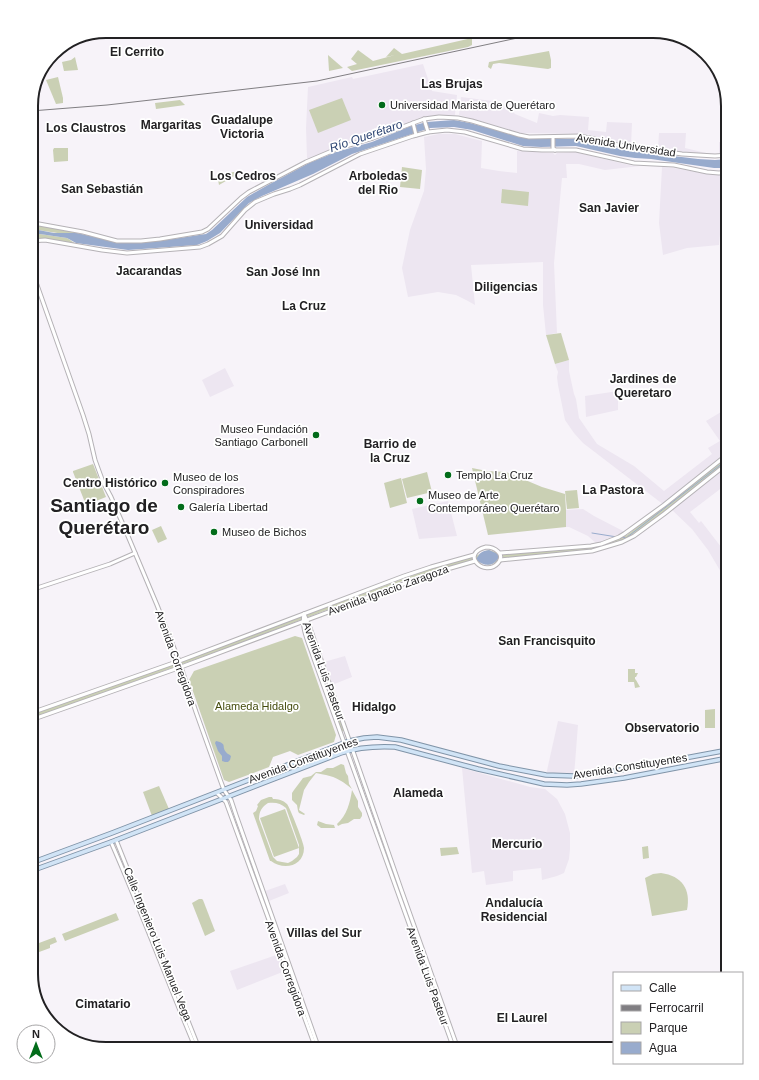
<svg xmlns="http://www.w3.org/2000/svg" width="759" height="1080" font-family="Helvetica,sans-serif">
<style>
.built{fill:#ede6f1}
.green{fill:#cad0b4;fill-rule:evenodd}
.water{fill:#98abcd}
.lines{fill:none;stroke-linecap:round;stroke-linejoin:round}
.stream{stroke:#98abcd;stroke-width:1}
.secondary-casing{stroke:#b5b2b6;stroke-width:5}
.primary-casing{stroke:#8094a8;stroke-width:5.5}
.secondary{stroke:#fff;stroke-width:3}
.primary{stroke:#d1e4f6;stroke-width:3.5}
.rail{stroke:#807e82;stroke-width:1}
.poi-dot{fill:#026c1a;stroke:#fff;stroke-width:1.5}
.labels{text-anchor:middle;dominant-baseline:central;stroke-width:3.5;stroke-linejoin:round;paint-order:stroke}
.poi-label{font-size:11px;fill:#222123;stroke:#fff;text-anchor:start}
.street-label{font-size:11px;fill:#222123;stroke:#fff}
.park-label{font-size:11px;fill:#444c0d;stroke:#fff}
.neighbourhood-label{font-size:12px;font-weight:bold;fill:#222123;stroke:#fff}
.water-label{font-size:12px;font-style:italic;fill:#2b4371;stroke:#fff}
.town-label{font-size:19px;font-weight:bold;fill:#222123;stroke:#fff}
.rim{fill:none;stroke:#222123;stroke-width:2}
</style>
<rect width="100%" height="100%" fill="#f7f3f9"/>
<g class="built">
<polygon points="423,64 432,91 457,95 455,115 438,115 423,117 371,137 342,145 309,159 307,158 306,128 308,87 352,77 353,79"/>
<polygon points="461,97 500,102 509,107 515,114 537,123 539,113 553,116 560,115 589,117 588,130 606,132 607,122 632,123 631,145 608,141 587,134 521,133 459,115"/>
<polygon points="659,133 686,133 685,148 706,153 719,153 719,142 728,143 728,152 719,153 694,154 658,149"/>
<polygon points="439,134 455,134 482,141 481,168 499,171 517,173 517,151 553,153 555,155 557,153 575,152 633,166 640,166 605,170 579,164 566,164 567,178 562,178 554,263 557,333 546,335 543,305 543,262 471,265 475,305 468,301 456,295 438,292 408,297 402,268 410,230 424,191 426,169 424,137"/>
<polygon points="662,167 674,168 707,174 719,175 719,173 728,172 728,192 724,195 722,194 722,214 719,245 687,248 663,255 659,223"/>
<polygon points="569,360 569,371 574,394 576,399 579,418 597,444 634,466 664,491 712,454 708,448 720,441 706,421 721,412 723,417 728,425 728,454 664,505 583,443 574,433 565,420 558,385 557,377 558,372 555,364"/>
<polygon points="225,368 234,386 210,397 202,380"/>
<polygon points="618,391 618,410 586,417 585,396"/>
<polygon points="728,463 728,483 690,512 699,523 701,521 728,556 728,584 708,550 692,529 670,508"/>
<polygon points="448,501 457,536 419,539 412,509"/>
<polygon points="583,509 594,516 625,532 596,543 588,536 569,527 566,527 566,510"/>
<polygon points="345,656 352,677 332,685 324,662"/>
<polygon points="558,721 578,725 574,776 546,775"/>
<polygon points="462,768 530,787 545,789 557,799 565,814 570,833 570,849 569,859 564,873 557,876 542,880 541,868 513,871 513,881 486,885 484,871 472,873"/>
<polygon points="285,884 289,893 269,901 265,891"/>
<polygon points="279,954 285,971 237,990 230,971"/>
</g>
<g class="green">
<polygon points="472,38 472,45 468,47 352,71 347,67 357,64 351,59 358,50 373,61 395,55 386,57 394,48 402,54"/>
<polygon points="549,51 551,60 551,68 548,69 499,63 493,64 491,69 488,67 489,62"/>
<polygon points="328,55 343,68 329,71"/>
<polygon points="75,57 78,70 64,71 62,62 71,60"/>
<polygon points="58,77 63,98 63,103 56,104 46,80"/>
<polygon points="342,98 351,120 318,133 309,110"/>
<polygon points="180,100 185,105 156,109 155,103"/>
<polygon points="54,148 68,148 68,161 54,162 53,150"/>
<polygon points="402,167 422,170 420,189 400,187"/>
<polygon points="243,171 219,185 217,174"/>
<polygon points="502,189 529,192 528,206 501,203"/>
<polygon points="31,223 76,231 77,233 64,234 31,229"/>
<polygon points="33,233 67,238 79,246 45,240 34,241 31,237 31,234"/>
<polygon points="561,333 569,360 555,364 546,335"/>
<path d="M728 456V462L658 517 630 536 621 541 590 550 502 558C490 566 489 567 476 560L413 577 235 645 31 719V715L190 658 435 567 476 556 485 551 489 550 502 554 601 545 627 535Z"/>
<polygon points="93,464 106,497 86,505 73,472 73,471"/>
<polygon points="472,468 487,471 506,472 542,487 565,494 566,510 566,527 488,535"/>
<polygon points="427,472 432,492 407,498 402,479"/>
<polygon points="401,478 407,503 390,508 384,483"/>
<polygon points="577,490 579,508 567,509 565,491"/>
<polygon points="161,526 167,539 158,543 152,530"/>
<polygon points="306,634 309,634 326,682 324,684"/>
<polygon points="295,636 302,638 336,735 334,742 298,755 290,751 273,757 269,767 229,782 224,780 189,680 194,671"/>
<polygon points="628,669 635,669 635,673 638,673 636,677 635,677 635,679 636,680 640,687 635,688 634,682 628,682"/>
<polygon points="333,693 344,731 341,732 329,696"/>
<polygon points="715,709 715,728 705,728 705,710"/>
<path d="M341 764 344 765 346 773 348 776 349 784 352 789C344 782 336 777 326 775 322 774 319 774 316 773L309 782 304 790 299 810 305 814 304 815 299 813 298 811 297 805 292 800V793L294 790 303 778 311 776 316 772H321L327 768H333Z"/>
<polygon points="159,786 169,809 152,816 143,792"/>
<path d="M352 790 358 801V807L362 813V816L360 819H354L348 823 342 824 338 826 337 824C347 815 350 803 352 790Z"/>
<path d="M269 797H272L273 799C278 799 283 800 287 804 290 808 304 843 304 848 304 866 284 871 271 861H270L253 813 256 811 258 806 257 805 261 800ZM268 803C275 802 281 803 286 808L299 845V854L297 857 292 861 288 863 282 862 277 861 273 857 259 819C259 811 262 807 268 803Z"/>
<polygon points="285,809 299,848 274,857 260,818"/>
<polygon points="318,821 326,824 334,825 335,828 321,828 317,825"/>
<polygon points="648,846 649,858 643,859 642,847"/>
<polygon points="457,847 459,854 441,856 440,848"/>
<path d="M661 873C682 876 691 889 687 910L652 916 645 878 653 874Z"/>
<polygon points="199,899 202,899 203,900 215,931 205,936 192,903"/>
<polygon points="116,913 119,920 65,941 62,934"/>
<polygon points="55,937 57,942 50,945 50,948 31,955 31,946"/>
<polygon points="90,1045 191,1045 191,1049 102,1049"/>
</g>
<g class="water">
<polygon points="454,120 470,123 529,139 579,139 588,141 624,150 698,159 715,160 728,159 728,168 714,168 651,159 635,158 620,156 576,146 541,147 523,146 472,130 454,127 430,128 352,154 313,174 262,196 249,203 220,233 207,241 197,245 128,250 76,243 67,238 40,234 31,234 31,229 33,229 54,233 77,233 117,242 134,243 166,240 199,235 206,234 212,230 247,197 268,185 309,163 336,152 372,142 411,126 427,122"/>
<path d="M489 550 498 554V559C492 567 484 566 476 560 479 553 482 551 489 550Z"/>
<path d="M216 741C228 744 221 746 226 752 227 754 229 754 231 756L230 760 228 762H225L222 761V756L218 751 215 743Z"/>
</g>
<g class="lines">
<g class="stream">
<polyline points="592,533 617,537"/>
<polyline points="622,537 626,538 728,459"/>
</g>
<defs>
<g id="secondary">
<polyline points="47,62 60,54 70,45"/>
<polyline points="424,119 428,132"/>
<polyline points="413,123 416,135"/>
<polyline points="553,137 553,148 555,150"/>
<polyline points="31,223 39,224 83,232 117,241 141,241 160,239 202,232 208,229 241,198 249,192 306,162 339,148 373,138 424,119 439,117 458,118 472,121 519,135 529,137 580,136 590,138 618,145 682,154 715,156 728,155"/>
<polyline points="31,241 45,240 102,250 127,253 200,247 208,244 222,236 245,210 255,202 274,194 290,189 300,185 360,154 413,136 428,132 447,130 465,132 523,149 542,150 576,150 634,163 674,165 707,172 719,173 728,172"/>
<polyline points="31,268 83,415 89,434 95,460 103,482 111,497 125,529 157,605 179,661 196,712 221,782 224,790 231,800 236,815 319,1049"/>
<path d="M486 547C494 547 506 554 498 563 485 578 459 554 486 547Z"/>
<polyline points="500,553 591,546 601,544 619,537 624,534 664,505 728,454"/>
<polyline points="500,560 592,551 622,542 634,536 664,514 728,463"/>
<polyline points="31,590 110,564 135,553"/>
<polyline points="304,614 310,628 401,889 458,1049"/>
<path d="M304 614C301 628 309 643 313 656L454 1049"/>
<polyline points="31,713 182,660 404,576 431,567 474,555"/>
<polyline points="31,720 181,667 430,574 475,561"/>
<polyline points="217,793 226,802 316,1049"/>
<polyline points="116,840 196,1041 198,1049"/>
<path d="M111 842C140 908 165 975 193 1042L195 1049"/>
</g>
<g id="primary">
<polyline points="31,863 112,833 349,741 364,738 377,737 401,740 499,766 546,775 574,776 604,773 728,750"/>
<path d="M31 871 111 842 341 753C359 747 376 746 395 747L478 769 544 784 567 785 581 784 624 778 728 758"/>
</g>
</defs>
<use href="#secondary" class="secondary-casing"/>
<use href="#primary" class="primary-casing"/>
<use href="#secondary" class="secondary"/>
<use href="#primary" class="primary"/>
<polyline class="rail" points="31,111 107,105 317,81 536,34 556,31"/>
</g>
<g class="poi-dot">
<circle cx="382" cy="105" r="4"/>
<circle cx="316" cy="435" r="4"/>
<circle cx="448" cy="475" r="4"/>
<circle cx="165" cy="483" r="4"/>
<circle cx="420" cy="501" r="4"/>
<circle cx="181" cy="507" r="4"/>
<circle cx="214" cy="532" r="4"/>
</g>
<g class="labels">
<g class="poi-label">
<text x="390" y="105">Universidad Marista de Querétaro</text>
<text x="308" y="429" text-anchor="end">Museo Fundación<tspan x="308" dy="13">Santiago Carbonell</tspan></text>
<text x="456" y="475">Templo La Cruz</text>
<text x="173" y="477">Museo de los<tspan x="173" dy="13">Conspiradores</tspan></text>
<text x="428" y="495">Museo de Arte<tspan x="428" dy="13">Contemporáneo Querétaro</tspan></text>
<text x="189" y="507">Galería Libertad</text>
<text x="222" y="532">Museo de Bichos</text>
</g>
<g class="street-label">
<text transform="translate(626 145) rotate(9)">Avenida Universidad</text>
<text transform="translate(388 590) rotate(-20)">Avenida Ignacio Zaragoza</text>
<text transform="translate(176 658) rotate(70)">Avenida Corregidora</text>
<text transform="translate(324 671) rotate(70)">Avenida Luis Pasteur</text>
<text transform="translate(303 760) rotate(-20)">Avenida Constituyentes</text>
<text transform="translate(630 766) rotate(-9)">Avenida Constituyentes</text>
<text transform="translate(158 944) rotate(68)">Calle Ingeniero Luis Manuel Vega</text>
<text transform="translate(286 968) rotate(70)">Avenida Corregidora</text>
<text transform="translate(428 976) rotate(70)">Avenida Luis Pasteur</text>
</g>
<g class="park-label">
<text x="257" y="706">Alameda Hidalgo</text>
</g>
<g class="neighbourhood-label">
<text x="137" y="52">El Cerrito</text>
<text x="452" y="84">Las Brujas</text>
<text x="242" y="120">Guadalupe<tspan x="242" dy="14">Victoria</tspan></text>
<text x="171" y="125">Margaritas</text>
<text x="86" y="128">Los Claustros</text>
<text x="243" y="176">Los Cedros</text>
<text x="378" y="176">Arboledas<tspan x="378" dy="14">del Rio</tspan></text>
<text x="102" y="189">San Sebastián</text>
<text x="609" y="208">San Javier</text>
<text x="279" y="225">Universidad</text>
<text x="149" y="271">Jacarandas</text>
<text x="283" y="272">San José Inn</text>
<text x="506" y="287">Diligencias</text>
<text x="304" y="306">La Cruz</text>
<text x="643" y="379">Jardines de<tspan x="643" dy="14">Queretaro</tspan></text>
<text x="390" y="444">Barrio de<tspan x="390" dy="14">la Cruz</tspan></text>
<text x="110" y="483">Centro Histórico</text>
<text x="613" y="490">La Pastora</text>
<text x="547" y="641">San Francisquito</text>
<text x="374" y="707">Hidalgo</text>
<text x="662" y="728">Observatorio</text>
<text x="418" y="793">Alameda</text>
<text x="517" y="844">Mercurio</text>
<text x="514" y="903">Andalucía<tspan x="514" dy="14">Residencial</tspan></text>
<text x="324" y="933">Villas del Sur</text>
<text x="103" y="1004">Cimatario</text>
<text x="522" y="1018">El Laurel</text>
</g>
<g class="water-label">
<text transform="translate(366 136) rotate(-19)">Río Querétaro</text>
</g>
<g class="town-label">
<text x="104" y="505">Santiago de<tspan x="104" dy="22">Querétaro</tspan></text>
</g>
</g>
<path d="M0 0H759V1080H0ZM106 38H653A68 68 0 0 1 721 106V974A68 68 0 0 1 653 1042H106A68 68 0 0 1 38 974V106A68 68 0 0 1 106 38Z" fill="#fff" fill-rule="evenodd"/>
<path class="rim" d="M106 38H653A68 68 0 0 1 721 106V974A68 68 0 0 1 653 1042H106A68 68 0 0 1 38 974V106A68 68 0 0 1 106 38Z"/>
<rect x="613" y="972" width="130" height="92" fill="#ffffff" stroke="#a7a6a7"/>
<rect x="621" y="985" width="20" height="6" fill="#d1e4f6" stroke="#a7a6a7"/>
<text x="649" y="992" font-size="12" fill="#222123">Calle</text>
<rect x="621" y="1005" width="20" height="6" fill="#807e82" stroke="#a7a6a7"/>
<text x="649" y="1012" font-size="12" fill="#222123">Ferrocarril</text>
<rect x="621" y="1022" width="20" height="12" fill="#cad0b4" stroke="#a7a6a7"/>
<text x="649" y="1032" font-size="12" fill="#222123">Parque</text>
<rect x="621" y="1042" width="20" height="12" fill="#98abcd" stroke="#a7a6a7"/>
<text x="649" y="1052" font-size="12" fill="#222123">Agua</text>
<g transform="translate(36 1044)"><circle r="19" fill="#ffffff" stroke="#a7a6a7"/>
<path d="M0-3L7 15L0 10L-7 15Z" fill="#026c1a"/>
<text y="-6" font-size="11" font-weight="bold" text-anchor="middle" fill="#222123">N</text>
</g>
</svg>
